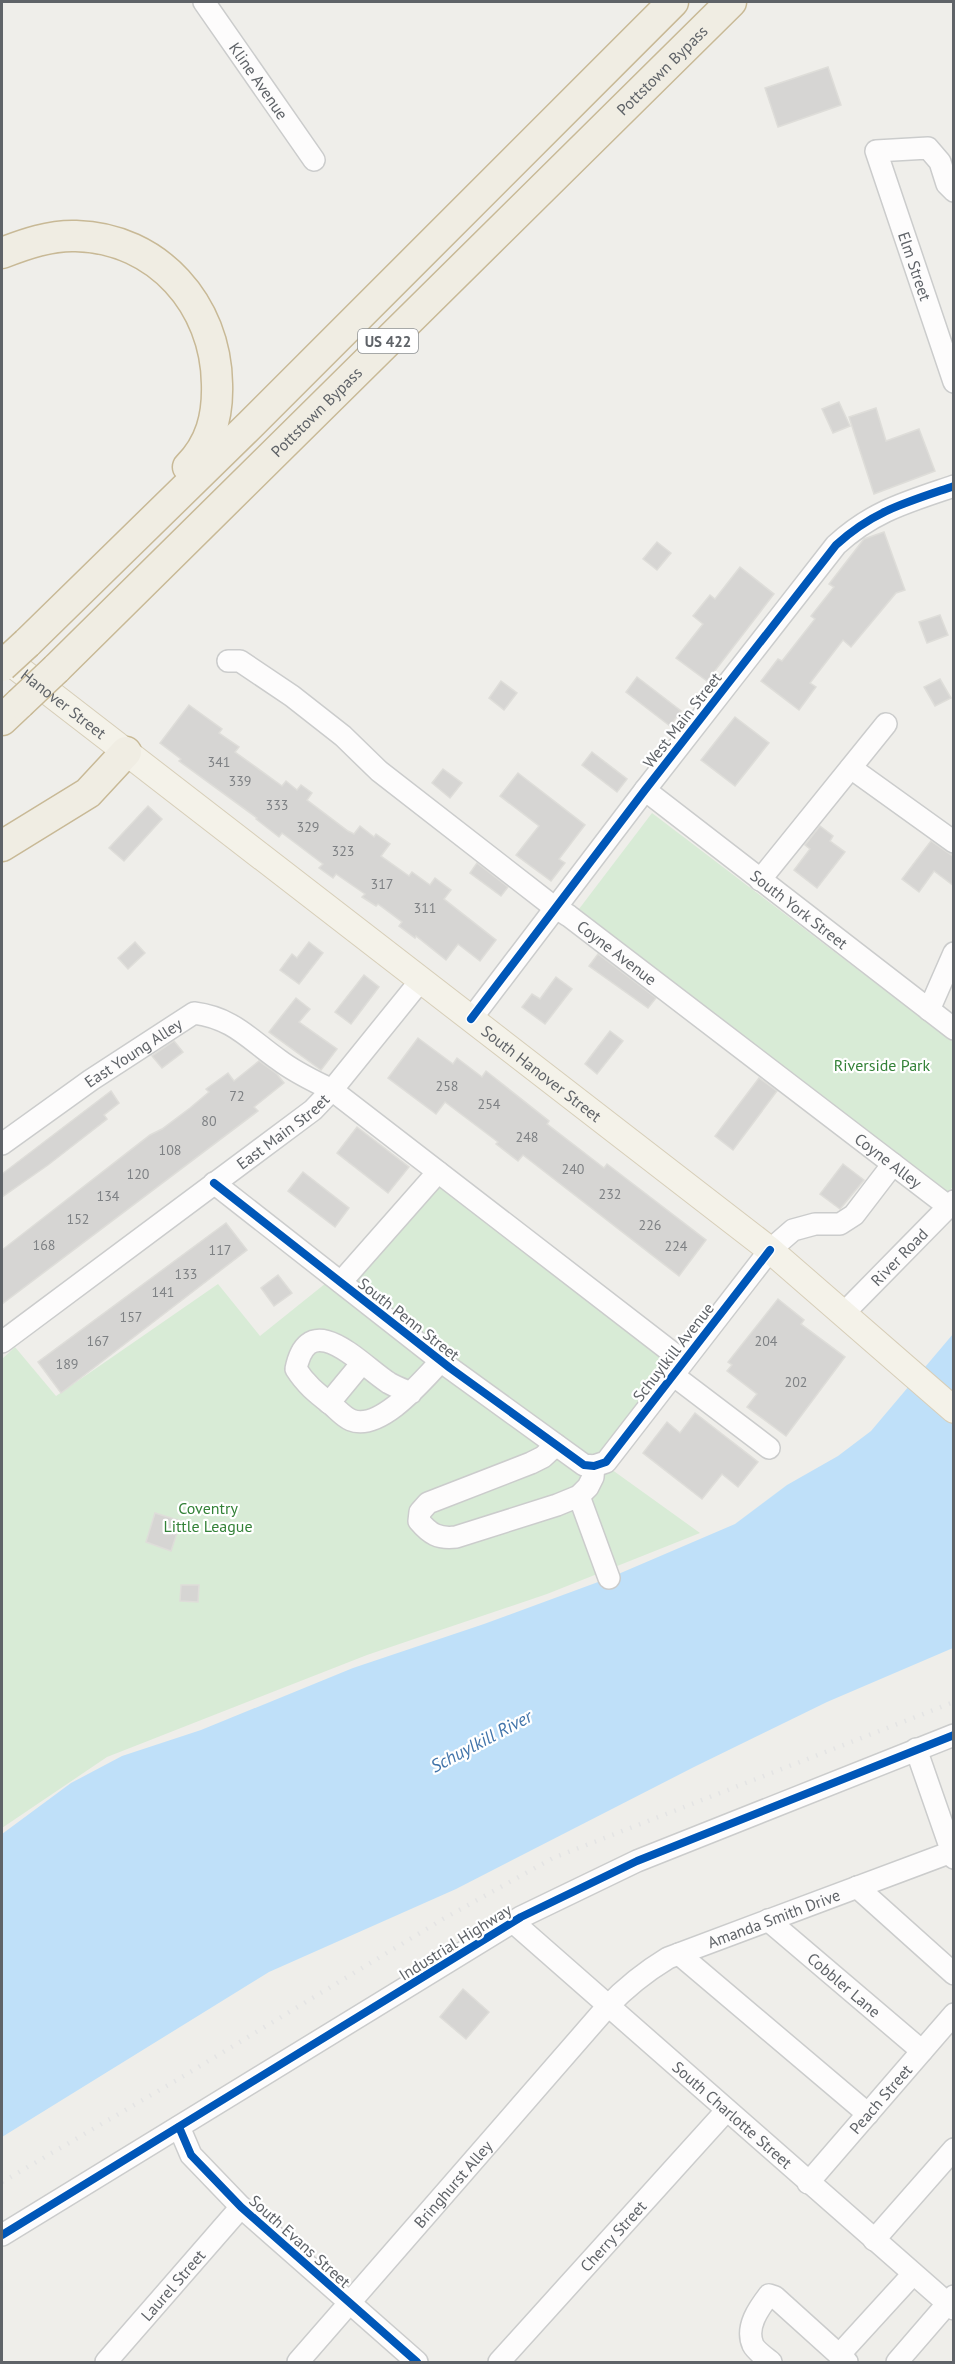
<svg xmlns="http://www.w3.org/2000/svg" width="955" height="2364" font-family="'PT Sans',sans-serif">
<style>
.green{fill:#d8ebd6}
.water{fill:#bfe0f9}
.building{fill:#d6d5d3;stroke:#deddd9;stroke-width:1.5}
.lines{fill:none;stroke-linecap:round;stroke-linejoin:round}
.minor-casing{stroke:#cbcccc;stroke-width:24}
.major-casing{stroke:#d7ceb8;stroke-width:28}
.highway-casing{stroke:#c8b996;stroke-width:33}
.minor{stroke:#fdfcfc;stroke-width:21}
.major{stroke:#f4f2e9;stroke-width:26}
.highway{stroke:#f0ede3;stroke-width:30}
.rail{stroke:#e4e4e4;stroke-width:4.5;stroke-dasharray:1.5 8;stroke-linecap:butt}
.highway-bridge-casing{stroke:#c8b996;stroke-width:33;stroke-linecap:butt}
.highway-bridge{stroke:#f0ede3;stroke-width:30}
.cycleway-casing{stroke:#fff;stroke-width:11}
.cycleway{stroke:#0057b8;stroke-width:8}
.labels{text-anchor:middle;dominant-baseline:central;stroke-width:4.5;stroke-linejoin:round;paint-order:stroke}
.number-label{font-size:14px;fill:#7e8184}
.shield{fill:#fff;stroke:#8f9295;stroke-width:1.5}
.shield-label{font-size:15px;font-weight:bold;fill:#5f6368}
.street-label{font-size:16px;fill:#5f6368;stroke:#fff}
.park-label{font-size:16px;fill:#348238;stroke:#fff}
.water-label{font-size:18px;font-style:italic;fill:#4174aa;stroke:#fff}
</style>
<rect width="100%" height="100%" fill="#efeeea"/>
<g class="green">
<polygon points="652,813 953,1042 954,1185 947,1194 579,909"/>
<polygon points="429,1166 678,1349 597,1459 700,1533 547,1594 367,1655 107,1757 2,1828 2,1359 15,1347 56,1396 218,1284 260,1336 331,1279"/>
</g>
<polygon class="water" points="953,1334 953,1648 827,1702 694,1767 456,1889 269,1972 2,2137 2,1834 71,1783 122,1756 201,1730 353,1668 484,1624 609,1578 735,1524 787,1485 838,1456 871,1431"/>
<g class="building">
<polygon points="828,67 841,105 778,127 765,88"/>
<polygon points="839,402 850,426 833,433 822,409"/>
<polygon points="876,408 886,441 919,429 935,471 874,494 849,417"/>
<polygon points="884,532 905,590 896,593 851,647 843,640 810,683 816,687 799,710 761,681 778,659 782,661 815,619 811,616 834,587 829,584 864,539"/>
<polygon points="657,542 671,553 657,570 643,559"/>
<polygon points="740,567 774,594 707,681 676,658 703,624 693,616 710,595 715,599"/>
<polygon points="940,615 948,635 927,643 919,622"/>
<polygon points="637,677 681,711 670,726 626,692"/>
<polygon points="940,679 951,698 935,706 924,687"/>
<polygon points="501,681 517,693 504,710 489,698"/>
<polygon points="189,705 222,729 219,733 239,747 235,752 282,786 286,781 297,790 301,785 312,793 307,800 348,831 354,834 360,826 374,837 376,834 390,844 381,856 409,876 412,872 430,885 435,878 451,890 444,899 496,940 480,961 458,944 446,960 416,936 415,938 399,926 402,922 378,904 376,906 362,897 365,894 336,874 333,878 319,868 323,864 282,833 279,837 256,819 257,818 179,761 181,759 160,743"/>
<polygon points="735,717 769,743 735,786 701,760"/>
<polygon points="592,752 627,779 617,792 582,765"/>
<polygon points="443,769 462,783 450,798 432,783"/>
<polygon points="518,773 585,825 559,859 565,863 551,881 516,855 539,826 500,796"/>
<polygon points="148,806 162,819 124,861 109,848"/>
<polygon points="820,826 833,836 830,841 845,852 817,888 794,870 810,849 805,845"/>
<polygon points="931,841 954,857 954,886 934,871 919,892 902,879"/>
<polygon points="477,863 508,887 501,896 470,873"/>
<polygon points="135,942 145,953 128,969 118,958"/>
<polygon points="309,942 323,953 299,984 280,970 292,954 297,958"/>
<polygon points="598,954 656,998 648,1008 589,966"/>
<polygon points="364,975 379,987 351,1024 335,1012"/>
<polygon points="556,977 572,989 545,1024 522,1007 532,994 540,999"/>
<polygon points="296,998 310,1009 299,1022 337,1049 321,1070 269,1032"/>
<polygon points="610,1031 623,1041 597,1074 585,1064"/>
<polygon points="418,1038 453,1064 457,1058 482,1077 486,1071 549,1121 547,1124 604,1168 607,1164 706,1240 679,1276 523,1155 518,1161 496,1144 498,1142 445,1102 436,1114 388,1078"/>
<polygon points="174,1041 183,1052 162,1068 152,1056"/>
<polygon points="259,1061 277,1074 284,1083 254,1107 258,1111 2,1304 2,1250 150,1135 162,1129 190,1108 209,1092 206,1089 228,1073 234,1081"/>
<polygon points="759,1078 777,1091 733,1150 715,1136"/>
<polygon points="111,1091 119,1103 104,1115 107,1119 48,1165 2,1197 2,1174"/>
<polygon points="357,1127 409,1167 388,1193 337,1153"/>
<polygon points="843,1164 864,1180 840,1209 820,1194"/>
<polygon points="303,1172 349,1208 335,1227 288,1191"/>
<polygon points="226,1223 247,1250 61,1393 38,1362"/>
<polygon points="278,1275 292,1293 274,1306 261,1288"/>
<polygon points="778,1299 804,1320 801,1324 845,1357 786,1436 747,1407 757,1394 727,1371 732,1365 728,1362"/>
<polygon points="695,1413 758,1462 738,1487 722,1474 702,1499 643,1453 667,1422 680,1433"/>
<polygon points="155,1513 181,1521 171,1551 146,1542"/>
<polygon points="181,1585 199,1585 198,1602 180,1601"/>
<polygon points="463,1989 489,2012 466,2039 440,2017"/>
</g>
<g class="lines">
<defs>
<g id="minor">
<path id="s1" d="M204 2 314 160"/>
<path id="s2" d="M954 191 947 184 940 162 928 148 876 151 954 382"/>
<path id="s3" d="M228 661H240L292 696 343 736 379 771 550 904 569 916 949 1207"/>
<polyline points="851,768 954,842"/>
<path id="s4" d="M645 790 954 1029"/>
<polyline points="760,880 886,724"/>
<polyline points="929,1010 954,953"/>
<path d="M471 1019 645 790 836 545C873 511 907 502 954 486"/>
<path id="s5" d="M2 1144 91 1080 194 1013C233 1018 249 1039 279 1060 296 1073 314 1081 332 1090L683 1361"/>
<polyline points="214,1183 450,1368 584,1465 594,1466 606,1462 770,1250 793,1230 815,1224 840,1224 854,1215 893,1164"/>
<polyline points="341,1282 438,1172"/>
<path id="s6" d="M843 1314 954 1201"/>
<path id="s7" d="M2 1342 313 1110 332 1090 421 980"/>
<polyline points="673,1375 769,1448"/>
<path d="M411 1393C404 1390 396 1387 389 1383 362 1366 309 1305 296 1369 306 1385 318 1394 332 1405 338 1410 344 1417 351 1420 380 1432 423 1380 441 1361"/>
<polyline points="329,1403 362,1363"/>
<path d="M556 1445 543 1457 531 1463 428 1503 420 1512 419 1521C430 1534 438 1539 456 1537L557 1505 579 1496 588 1487 593 1477 594 1466"/>
<polyline points="579,1496 609,1578"/>
<polyline points="916,1749 954,1858"/>
<polyline points="857,1887 954,1974"/>
<path id="s8" d="M768 1920 922 2051"/>
<path id="s9" d="M513 1922 954 2309"/>
<polyline points="679,1954 868,2114"/>
<polyline points="179,2127 191,2155 241,2207 417,2362"/>
<path id="s10" d="M808 2183 954 2014"/>
<polyline points="2,2235 521,1917 637,1861 954,1735"/>
<polyline points="874,2240 954,2149"/>
<polyline points="839,2355 913,2274"/>
<path id="s11" d="M106 2362 241 2207"/>
<path id="s12" d="M298 2362 607 2007C626 1987 645 1972 668 1958L954 1851"/>
<path id="s13" d="M499 2362 726 2111"/>
<path d="M771 2362C766 2358 756 2351 753 2345 745 2327 759 2308 769 2295L775 2297 847 2362"/>
<polyline points="897,2362 954,2296"/>
</g>
<g id="major">
<path id="s14" d="M2 656 770 1250 954 1410"/>
</g>
<g id="highway">
<path d="M2 253C25 244 51 235 76 236 158 238 216 305 217 384 218 416 211 444 188 467"/>
<polyline points="27,643 251,424 673,2"/>
<path id="s15" d="M56 669 731 2"/>
<polyline points="2,720 20,703"/>
<polyline points="2,846 88,793 126,752"/>
</g>
</defs>
<use href="#minor" class="minor-casing"/>
<use href="#major" class="major-casing"/>
<use href="#highway" class="highway-casing"/>
<use href="#minor" class="minor"/>
<use href="#major" class="major"/>
<use href="#highway" class="highway"/>
<polyline class="rail" points="2,2182 177,2080 443,1919 553,1858 954,1702"/>
<defs>
<g id="highway-bridge">
<polyline points="2,666 27,643"/>
<polyline points="20,703 56,669"/>
</g>
</defs>
<use href="#highway-bridge" class="highway-bridge-casing"/>
<use href="#highway-bridge" class="highway-bridge"/>
<defs>
<g id="cycleway">
<path d="M471 1019 645 790 836 545C873 511 907 502 954 486"/>
<polyline points="214,1183 450,1368 584,1465 594,1466 606,1462 770,1250"/>
<polyline points="179,2127 191,2155 241,2207 417,2362"/>
<polyline points="2,2235 521,1917 637,1861 954,1735"/>
</g>
</defs>
<use href="#cycleway" class="cycleway-casing"/>
<use href="#cycleway" class="cycleway"/>
</g>
<g class="labels">
<g class="number-label">
<text x="219" y="762">341</text>
<text x="240" y="781">339</text>
<text x="277" y="805">333</text>
<text x="308" y="827">329</text>
<text x="343" y="851">323</text>
<text x="382" y="884">317</text>
<text x="425" y="908">311</text>
<text x="447" y="1086">258</text>
<text x="237" y="1096">72</text>
<text x="489" y="1104">254</text>
<text x="209" y="1121">80</text>
<text x="527" y="1137">248</text>
<text x="170" y="1150">108</text>
<text x="573" y="1169">240</text>
<text x="138" y="1174">120</text>
<text x="610" y="1194">232</text>
<text x="108" y="1196">134</text>
<text x="78" y="1219">152</text>
<text x="650" y="1225">226</text>
<text x="44" y="1245">168</text>
<text x="676" y="1246">224</text>
<text x="220" y="1250">117</text>
<text x="186" y="1274">133</text>
<text x="163" y="1292">141</text>
<text x="131" y="1317">157</text>
<text x="98" y="1341">167</text>
<text x="766" y="1341">204</text>
<text x="67" y="1364">189</text>
<text x="796" y="1382">202</text>
</g>
<rect class="shield" x="358" y="329" width="60" height="24" rx="4.5"/>
<g class="shield-label">
<text x="388" y="341">US 422</text>
</g>
<g class="street-label">
<text stroke="none"><textPath href="#s15" startOffset="852">Pottstown Bypass</textPath></text>
<text stroke="none"><textPath href="#s1" startOffset="96">Kline Avenue</textPath></text>
<text stroke="none"><textPath href="#s2" startOffset="225">Elm Street</textPath></text>
<text stroke="none"><textPath href="#s15" startOffset="366">Pottstown Bypass</textPath></text>
<text stroke="none"><textPath href="#s14" startOffset="78">Hanover Street</textPath></text>
<text transform="translate(682 720) rotate(-52)">West Main Street</text>
<text stroke="none"><textPath href="#s4" startOffset="195">South York Street</textPath></text>
<text stroke="none"><textPath href="#s3" startOffset="489">Coyne Avenue</textPath></text>
<text stroke="none"><textPath href="#s5" startOffset="160">East Young Alley</textPath></text>
<text stroke="none"><textPath href="#s14" startOffset="682">South Hanover Street</textPath></text>
<text stroke="none"><textPath href="#s7" startOffset="351">East Main Street</textPath></text>
<text stroke="none"><textPath href="#s3" startOffset="831">Coyne Alley</textPath></text>
<text stroke="none"><textPath href="#s6" startOffset="80">River Road</textPath></text>
<text transform="translate(409 1319) rotate(38)">South Penn Street</text>
<text transform="translate(673 1352) rotate(-52)">Schuylkill Avenue</text>
<text stroke="none"><textPath href="#s12" startOffset="662">Amanda Smith Drive</textPath></text>
<text transform="translate(455 1942) rotate(-32)">Industrial Highway</text>
<text stroke="none"><textPath href="#s8" startOffset="100">Cobbler Lane</textPath></text>
<text stroke="none"><textPath href="#s10" startOffset="111">Peach Street</textPath></text>
<text stroke="none"><textPath href="#s9" startOffset="292">South Charlotte Street</textPath></text>
<text stroke="none"><textPath href="#s12" startOffset="236">Bringhurst Alley</textPath></text>
<text stroke="none"><textPath href="#s13" startOffset="170">Cherry Street</textPath></text>
<text transform="translate(300 2241) rotate(42)">South Evans Street</text>
<text stroke="none"><textPath href="#s11" startOffset="102">Laurel Street</textPath></text>
</g>
<g class="park-label">
<text x="882" y="1065">Riverside Park</text>
<text x="208" y="1508">Coventry<tspan x="208" dy="18">Little League</tspan></text>
</g>
<g class="water-label">
<text transform="translate(481 1741) rotate(-28)">Schuylkill River</text>
</g>
</g>
<rect width="955" height="2364" fill="none" stroke="#5f6368" stroke-width="6"/>
</svg>
